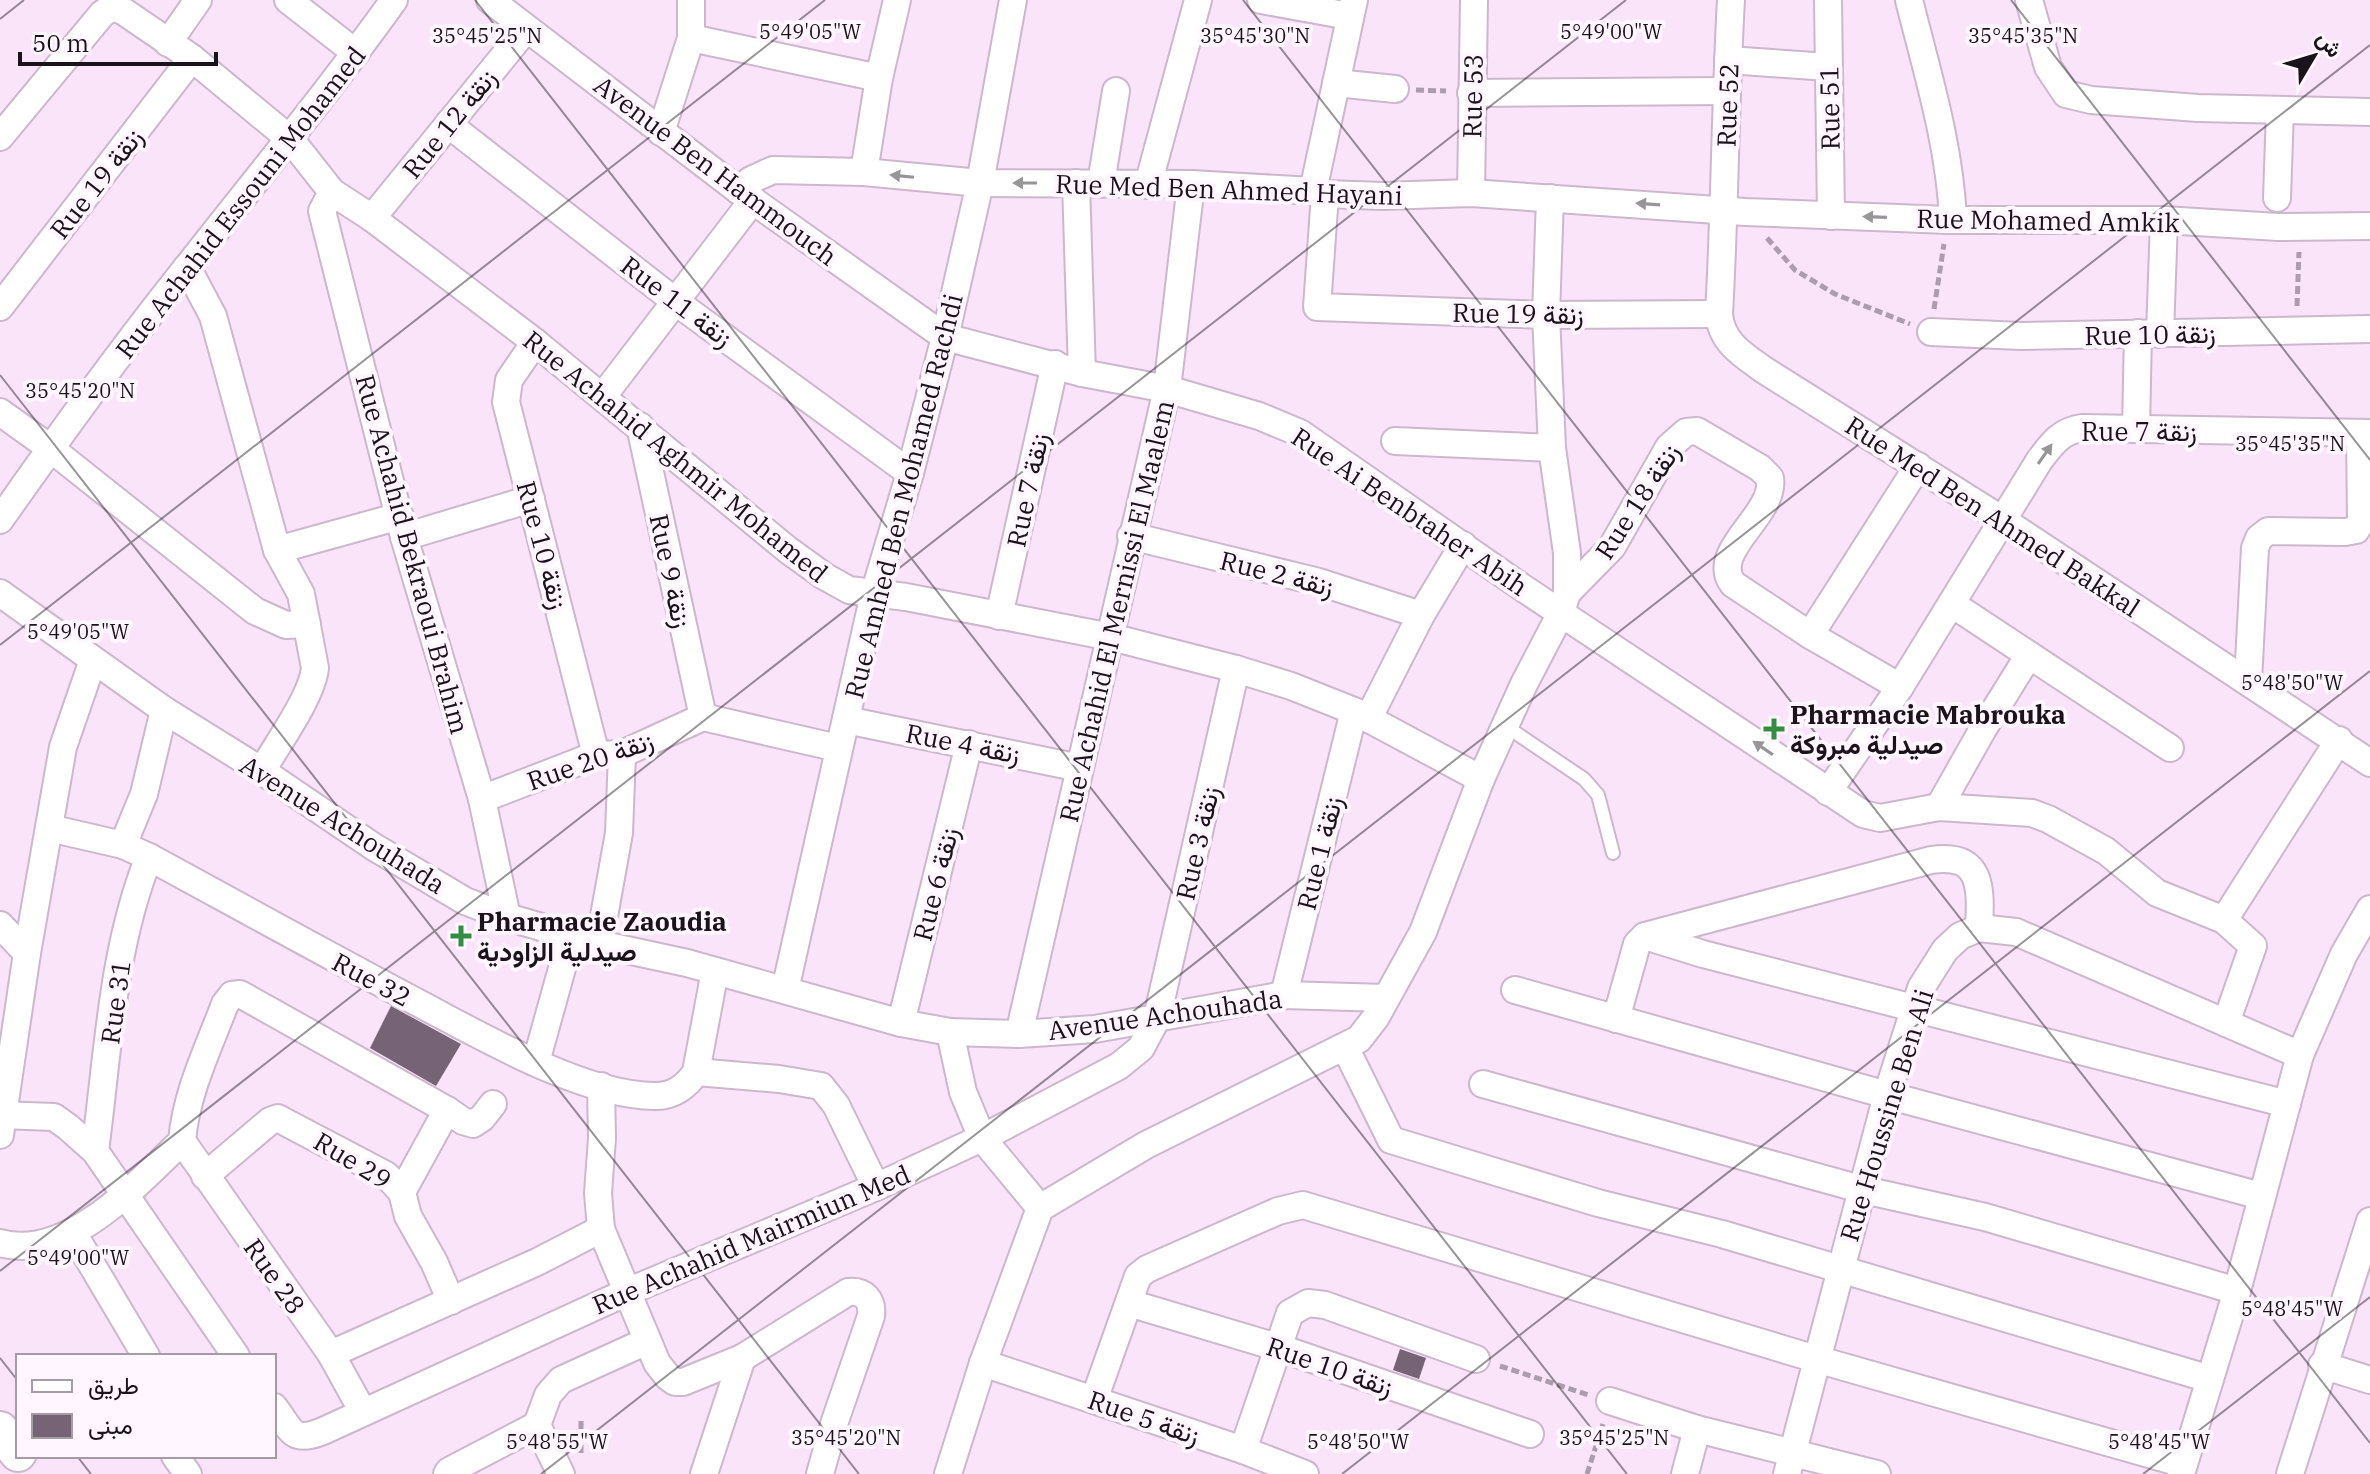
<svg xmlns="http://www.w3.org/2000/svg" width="2370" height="1474" font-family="'IBM Plex Serif',Vazirmatn,serif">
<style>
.building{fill:#766376}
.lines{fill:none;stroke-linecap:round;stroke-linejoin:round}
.lane-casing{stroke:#ccb7cc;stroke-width:16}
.street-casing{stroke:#ccb7cc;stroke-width:30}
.secondary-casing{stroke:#ccb7cc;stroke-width:40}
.path{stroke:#ad9cad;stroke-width:5;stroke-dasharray:8 4;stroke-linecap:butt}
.lane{stroke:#fff;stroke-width:12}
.street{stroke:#fff;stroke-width:26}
.secondary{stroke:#fff;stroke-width:36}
.oneway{fill:#989598}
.ticks{fill:none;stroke:#1b131b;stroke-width:2;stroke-opacity:0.45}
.poi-dot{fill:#338f40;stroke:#fff6ff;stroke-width:3}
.labels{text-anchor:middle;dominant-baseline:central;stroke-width:8;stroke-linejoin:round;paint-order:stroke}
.street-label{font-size:26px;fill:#1b131b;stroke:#fff6ff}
.poi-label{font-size:26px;font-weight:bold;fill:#1b131b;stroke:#fff6ff;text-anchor:start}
.ticks-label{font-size:20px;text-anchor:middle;fill:#1b131b;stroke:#fff6ff;stroke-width:8;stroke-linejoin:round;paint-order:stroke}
</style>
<rect width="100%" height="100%" fill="#fae4fa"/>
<g class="building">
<polygon points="391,1006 461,1044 436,1086 370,1048"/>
<polygon points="1400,1349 1426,1358 1419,1379 1393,1370"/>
</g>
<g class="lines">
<defs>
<polyline id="lane" points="1504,725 1584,779 1598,795 1613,853"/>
<g id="street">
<polyline points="288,0 356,53"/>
<polyline points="490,0 738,190 945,337 1082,373 1167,389 1259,416 1300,433 1523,588 1863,814 1880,818 1939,807 2032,813 2048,819 2106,851 2157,893 2224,920 2253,946 2226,1023"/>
<polyline points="1261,0 1349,16"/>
<path d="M1731 0C1725 105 1725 209 1719 314 1721 342 1743 355 1764 370L2004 521 2370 763"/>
<polyline points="1828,0 1831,216"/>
<path d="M1909 0C1927 72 1950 145 1953 220"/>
<polyline points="2029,0 2048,67 2066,94 2091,100 2198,108 2370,112"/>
<polyline points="691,38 879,78"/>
<polyline points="168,43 198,0"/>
<polyline points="1728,60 1828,67"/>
<polyline points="1336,83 1395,89"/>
<polyline points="1471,93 1726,91"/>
<polyline points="448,124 676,302 910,473"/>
<polyline points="661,132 691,38 691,0"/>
<polyline points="0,137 102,14 112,7 123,11 192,58 291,140 332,192 372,218 535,342 788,550 824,576 849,590 906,597 1111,637 1236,669 1291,686 1354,711 1481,779"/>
<polyline points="864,172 879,78 897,0"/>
<polyline points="1076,183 1082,373"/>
<polyline points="1101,183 1116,91"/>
<polyline points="1148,185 1198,0"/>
<polyline points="738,190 751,180 773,170 864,172 980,183 1191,184 1313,191 1325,194 1383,196 1471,193 1746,212 1948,220 2164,220 2278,227 2370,226"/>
<polyline points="1313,191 1354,0"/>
<polyline points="332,192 322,211 404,537 482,799 507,917"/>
<polyline points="1471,193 1474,0"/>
<polyline points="1325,194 1317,307 1546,315 1719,314"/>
<polyline points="2277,198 2280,110"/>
<polyline points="372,218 526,29"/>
<path d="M187 267 213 316 277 550 301 594 315 668C312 697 277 744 262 771"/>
<polyline points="0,307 192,58"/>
<polyline points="1931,332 2021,336 2370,329"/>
<polyline points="2160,334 2164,220"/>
<polyline points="535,342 509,380 506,402 596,755"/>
<polyline points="603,396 753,200"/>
<polyline points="0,412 50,448 255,611 286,625 307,624"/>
<polyline points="640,426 703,717"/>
<polyline points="2136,429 2138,333"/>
<polyline points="1395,441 1552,448"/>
<path d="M0 520C61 433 123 347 189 265 258 177 329 91 394 0"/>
<polyline points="1131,536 1319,582 1421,615"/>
<polyline points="404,537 531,499"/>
<polyline points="277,550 400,516"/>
<polyline points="0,593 164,710 262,771 374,847 465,901 507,917 599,944 687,963 901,1023 950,1032 1019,1034 1095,1029 1284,995 1386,998"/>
<path d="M1567 593 1612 547 1669 447 1686 432 1697 431 1760 468 1770 478C1776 515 1708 551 1733 584L1810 635 1900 687"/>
<polyline points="1952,604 2170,748"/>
<polyline points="999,616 1055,364"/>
<polyline points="1810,635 1918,466"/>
<polyline points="2248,681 2255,548 2259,538 2268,531 2345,532 2356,530 2361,522 2360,433"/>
<polyline points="1368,719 1421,615 1463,545"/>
<polyline points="846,720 1080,768"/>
<path d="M1828 792 1900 687 2039 461C2051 445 2060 431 2082 428L2370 433"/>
<polyline points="482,799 596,755 622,754 703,717 838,748"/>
<polyline points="1939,807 1983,729 2029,655"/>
<path d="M49 828 123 845 149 857C241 907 333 958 426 1007 486 1039 588 1097 656 1096 673 1096 687 1086 696 1072L715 971"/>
<polyline points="123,845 144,794 164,710"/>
<polyline points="2224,920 2339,740"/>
<polyline points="0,925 27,953"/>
<polyline points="1645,936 1703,954 2287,1104"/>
<polyline points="599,944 619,833 622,754"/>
<polyline points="785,990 874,594 910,473 945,337 980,183 1013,0"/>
<polyline points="1515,990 1887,1095 2261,1196"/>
<polyline points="1284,995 1354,711"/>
<path d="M1616 1019 1637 944 1645 936 1931 860C1983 852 1981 889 1979 928"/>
<polyline points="901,1023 969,744"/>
<polyline points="950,1032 963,1092 982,1138 1040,1208"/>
<polyline points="1019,1034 1167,389 1191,184"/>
<polyline points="1345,1047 1391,1140 1598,1203 1722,1234 2210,1379"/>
<polyline points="536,1062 571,936"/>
<polyline points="696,1072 779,1079 821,1086 836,1105 876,1187"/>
<polyline points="1483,1084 1864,1190 1985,1217 2237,1291"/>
<path d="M601 1086 602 1138 598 1193 601 1229 657 1363 668 1377 675 1382H683L742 1358 848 1292C864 1290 873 1300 871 1316L834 1424 820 1474"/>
<polyline points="0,1115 54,1117 68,1127 95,1151 236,1356"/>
<polyline points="0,1135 27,953 63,747 93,660"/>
<polyline points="182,1141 331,1354 363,1412"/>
<path d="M95 1151C108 1053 112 949 149 857"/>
<polyline points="205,1176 270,1121 278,1118 287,1123 386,1175 402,1192 408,1216 434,1262 451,1301"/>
<polyline points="402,1192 447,1110 463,1121 473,1124 482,1118 493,1104"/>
<polyline points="73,1233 146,1356"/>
<path d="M0 1243C67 1262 138 1183 182 1141 186 1093 208 1049 225 1004L232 995 240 994 447 1110"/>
<polyline points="1129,1303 1280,1348 1530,1434"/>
<polyline points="331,1354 537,1262 601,1229"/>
<polyline points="983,1363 1243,1450 1305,1474"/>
<polyline points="2322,1365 2370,1380"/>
<polyline points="1094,1400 1138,1276 1147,1269 1278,1211 1303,1205 1816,1359 2184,1464"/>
<polyline points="1610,1401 1697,1429 1877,1474"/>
<path d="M274 1407C292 1430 291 1444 323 1431L627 1292 876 1187 982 1138 1119 1066 1141 1048 1157 1018 1236 669"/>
<polyline points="537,1425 548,1395 561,1380 647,1341"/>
<polyline points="1243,1450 1290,1313 1308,1303 1325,1305 1476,1359"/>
<polyline points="175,1456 188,1474"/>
<polyline points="447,1474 449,1471 537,1425 561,1474"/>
<polyline points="704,1474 742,1358"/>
<polyline points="948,1474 983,1363 1040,1208 1146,1145 1359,1039 1376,1017 1423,932 1481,779 1524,684 1561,613 1567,593 1567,553 1552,448 1546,315 1550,198"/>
<polyline points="1685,1474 1697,1429"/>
<polyline points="1787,1474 1887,1095 1921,988 1945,950 1960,936 1979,928 2016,932 2300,1055"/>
<polyline points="2181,1474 2237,1291 2300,1055 2344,954 2370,909"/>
<polyline points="2290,1474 2370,1221"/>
</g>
<polyline id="secondary" points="0,1430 18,1453"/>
</defs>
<use href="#lane" class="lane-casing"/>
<use href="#street" class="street-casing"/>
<use href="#secondary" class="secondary-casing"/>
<g class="path">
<polyline points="1416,90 1446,91"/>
<polyline points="1767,238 1795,270 1835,294 1910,324"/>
<polyline points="2297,306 2299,252"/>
<polyline points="1934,309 1944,244"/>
<polyline points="1500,1366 1589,1395"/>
<polyline points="581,1453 581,1418"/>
<polyline points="1587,1474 1603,1424"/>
</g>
<use href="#lane" class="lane"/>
<use href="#street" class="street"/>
<use href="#secondary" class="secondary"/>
</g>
<defs><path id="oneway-solid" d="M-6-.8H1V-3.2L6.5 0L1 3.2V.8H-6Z" transform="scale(2)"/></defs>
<g class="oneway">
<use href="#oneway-solid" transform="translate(902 176) rotate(-174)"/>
<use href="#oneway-solid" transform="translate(1025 183) rotate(180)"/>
<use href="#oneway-solid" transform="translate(1648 204) rotate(-176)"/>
<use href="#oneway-solid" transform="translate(1875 217) rotate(-178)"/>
<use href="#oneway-solid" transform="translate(2045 454) rotate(-55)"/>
<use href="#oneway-solid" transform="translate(1763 748) rotate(-146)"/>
</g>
<path class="ticks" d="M475 0 1627 1474M1243 0 2370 1443M2011 0 2370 460M0 19 24 0M0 375 859 1474M0 645 825 0M0 1271 1626 0M0 1358 18 1381M77 1456 91 1474M541 1474 2370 45M1342 1474 2370 671M2143 1474 2370 1297"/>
<g class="poi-dot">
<path d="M1770 717h8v8h8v8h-8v8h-8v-8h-8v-8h8z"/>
<path d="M457 924h8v8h8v8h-8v8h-8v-8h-8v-8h8z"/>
</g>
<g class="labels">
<g class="street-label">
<text transform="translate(1472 96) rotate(-89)">Rue 53</text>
<text transform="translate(1727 105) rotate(-88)">Rue 52</text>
<text transform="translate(1829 108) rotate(-91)">Rue 51</text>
<text transform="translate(449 123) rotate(-51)">Rue 12 زنقة</text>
<text transform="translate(716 170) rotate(37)">Avenue Ben Hammouch</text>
<text transform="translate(96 183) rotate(-52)">Rue 19 زنقة</text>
<text transform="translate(1229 189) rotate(2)">Rue Med Ben Ahmed Hayani</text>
<text transform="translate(240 202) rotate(-52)">Rue Achahid Essouni Mohamed</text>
<text transform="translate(2048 220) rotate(1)">Rue Mohamed Amkik</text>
<text transform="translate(677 301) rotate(37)">Rue 11 زنقة</text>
<text transform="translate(1518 313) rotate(1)">Rue 19 زنقة</text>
<text transform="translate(2150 334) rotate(-1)">Rue 10 زنقة</text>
<text x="2139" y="431">Rue 7 زنقة</text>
<text transform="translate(676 456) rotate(39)">Rue Achahid Aghmir Mohamed</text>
<text transform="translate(1027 490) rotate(-78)">Rue 7 زنقة</text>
<text transform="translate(903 496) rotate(-76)">Rue Amhed Ben Mohamed Rachdi</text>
<text transform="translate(1637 501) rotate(-57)">Rue 18 زنقة</text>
<text transform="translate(1410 511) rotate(34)">Rue Ai Benbtaher Abih</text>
<text transform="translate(1993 516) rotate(33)">Rue Med Ben Ahmed Bakkal</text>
<text transform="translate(543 545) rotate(75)">Rue 10 زنقة</text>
<text transform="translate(413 554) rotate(75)">Rue Achahid Bekraoui Brahim</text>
<text transform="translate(671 571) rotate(78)">Rue 9 زنقة</text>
<text transform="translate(1277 573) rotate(14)">Rue 2 زنقة</text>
<text transform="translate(1116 611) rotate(-77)">Rue Achahid El Mernissi El Maalem</text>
<text transform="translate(963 743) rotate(11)">Rue 4 زنقة</text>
<text transform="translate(590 760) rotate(-19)">Rue 20 زنقة</text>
<text transform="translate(343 824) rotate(32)">Avenue Achouhada</text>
<text transform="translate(1197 843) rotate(-77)">Rue 3 زنقة</text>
<text transform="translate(1319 853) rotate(-76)">Rue 1 زنقة</text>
<text transform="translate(935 884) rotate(-76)">Rue 6 زنقة</text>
<text transform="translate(372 979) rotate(28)">Rue 32</text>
<text transform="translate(115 1002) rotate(-82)">Rue 31</text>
<text transform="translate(1165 1014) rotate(-8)">Avenue Achouhada</text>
<text transform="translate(1886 1115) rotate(-73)">Rue Houssine Ben Ali</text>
<text transform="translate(353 1160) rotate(31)">Rue 29</text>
<text transform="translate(751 1239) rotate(-23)">Rue Achahid Mairmiun Med</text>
<text transform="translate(275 1276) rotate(55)">Rue 28</text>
<text transform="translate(1330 1366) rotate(19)">Rue 10 زنقة</text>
<text transform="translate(1144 1417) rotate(19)">Rue 5 زنقة</text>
</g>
<g class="poi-label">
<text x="1790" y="714">Pharmacie Mabrouka<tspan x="1790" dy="30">صيدلية مبروكة</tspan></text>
<text x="477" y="921">Pharmacie Zaoudia<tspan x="477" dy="30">صيدلية الزاودية</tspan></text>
</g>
</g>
<g class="ticks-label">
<text x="810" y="39">5°49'05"W</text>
<text x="1611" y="39">5°49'00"W</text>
<text x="487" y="43">35°45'25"N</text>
<text x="1255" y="43">35°45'30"N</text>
<text x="2023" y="43">35°45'35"N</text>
<text x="80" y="398">35°45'20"N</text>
<text x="2290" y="451">35°45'35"N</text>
<text x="78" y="639">5°49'05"W</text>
<text x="2292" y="690">5°48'50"W</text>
<text x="78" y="1265">5°49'00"W</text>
<text x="2292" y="1316">5°48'45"W</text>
<text x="846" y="1445">35°45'20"N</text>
<text x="1614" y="1445">35°45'25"N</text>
<text x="557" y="1449">5°48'55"W</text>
<text x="1358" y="1449">5°48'50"W</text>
<text x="2159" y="1449">5°48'45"W</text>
</g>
<rect x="16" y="1354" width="260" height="104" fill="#fff6ff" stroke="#a49ba4" stroke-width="2"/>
<rect x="32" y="1380" width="40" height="12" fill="#ffffff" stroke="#a49ba4" stroke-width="2"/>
<text x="88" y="1394" font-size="24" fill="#1b131b">طريق</text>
<rect x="32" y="1414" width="40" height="24" fill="#766376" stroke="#a49ba4" stroke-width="2"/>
<text x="88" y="1434" font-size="24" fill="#1b131b">مبنى</text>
<g transform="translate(2314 56) rotate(52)" stroke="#fff6ff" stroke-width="6" paint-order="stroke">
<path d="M0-6L14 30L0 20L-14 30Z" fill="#1b131b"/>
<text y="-12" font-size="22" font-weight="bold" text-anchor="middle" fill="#1b131b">ش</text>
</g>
<path d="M20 52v12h196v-12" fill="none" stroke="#1b131b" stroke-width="4"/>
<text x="32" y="52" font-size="24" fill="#1b131b" stroke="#fff6ff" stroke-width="6" paint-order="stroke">50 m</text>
</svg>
